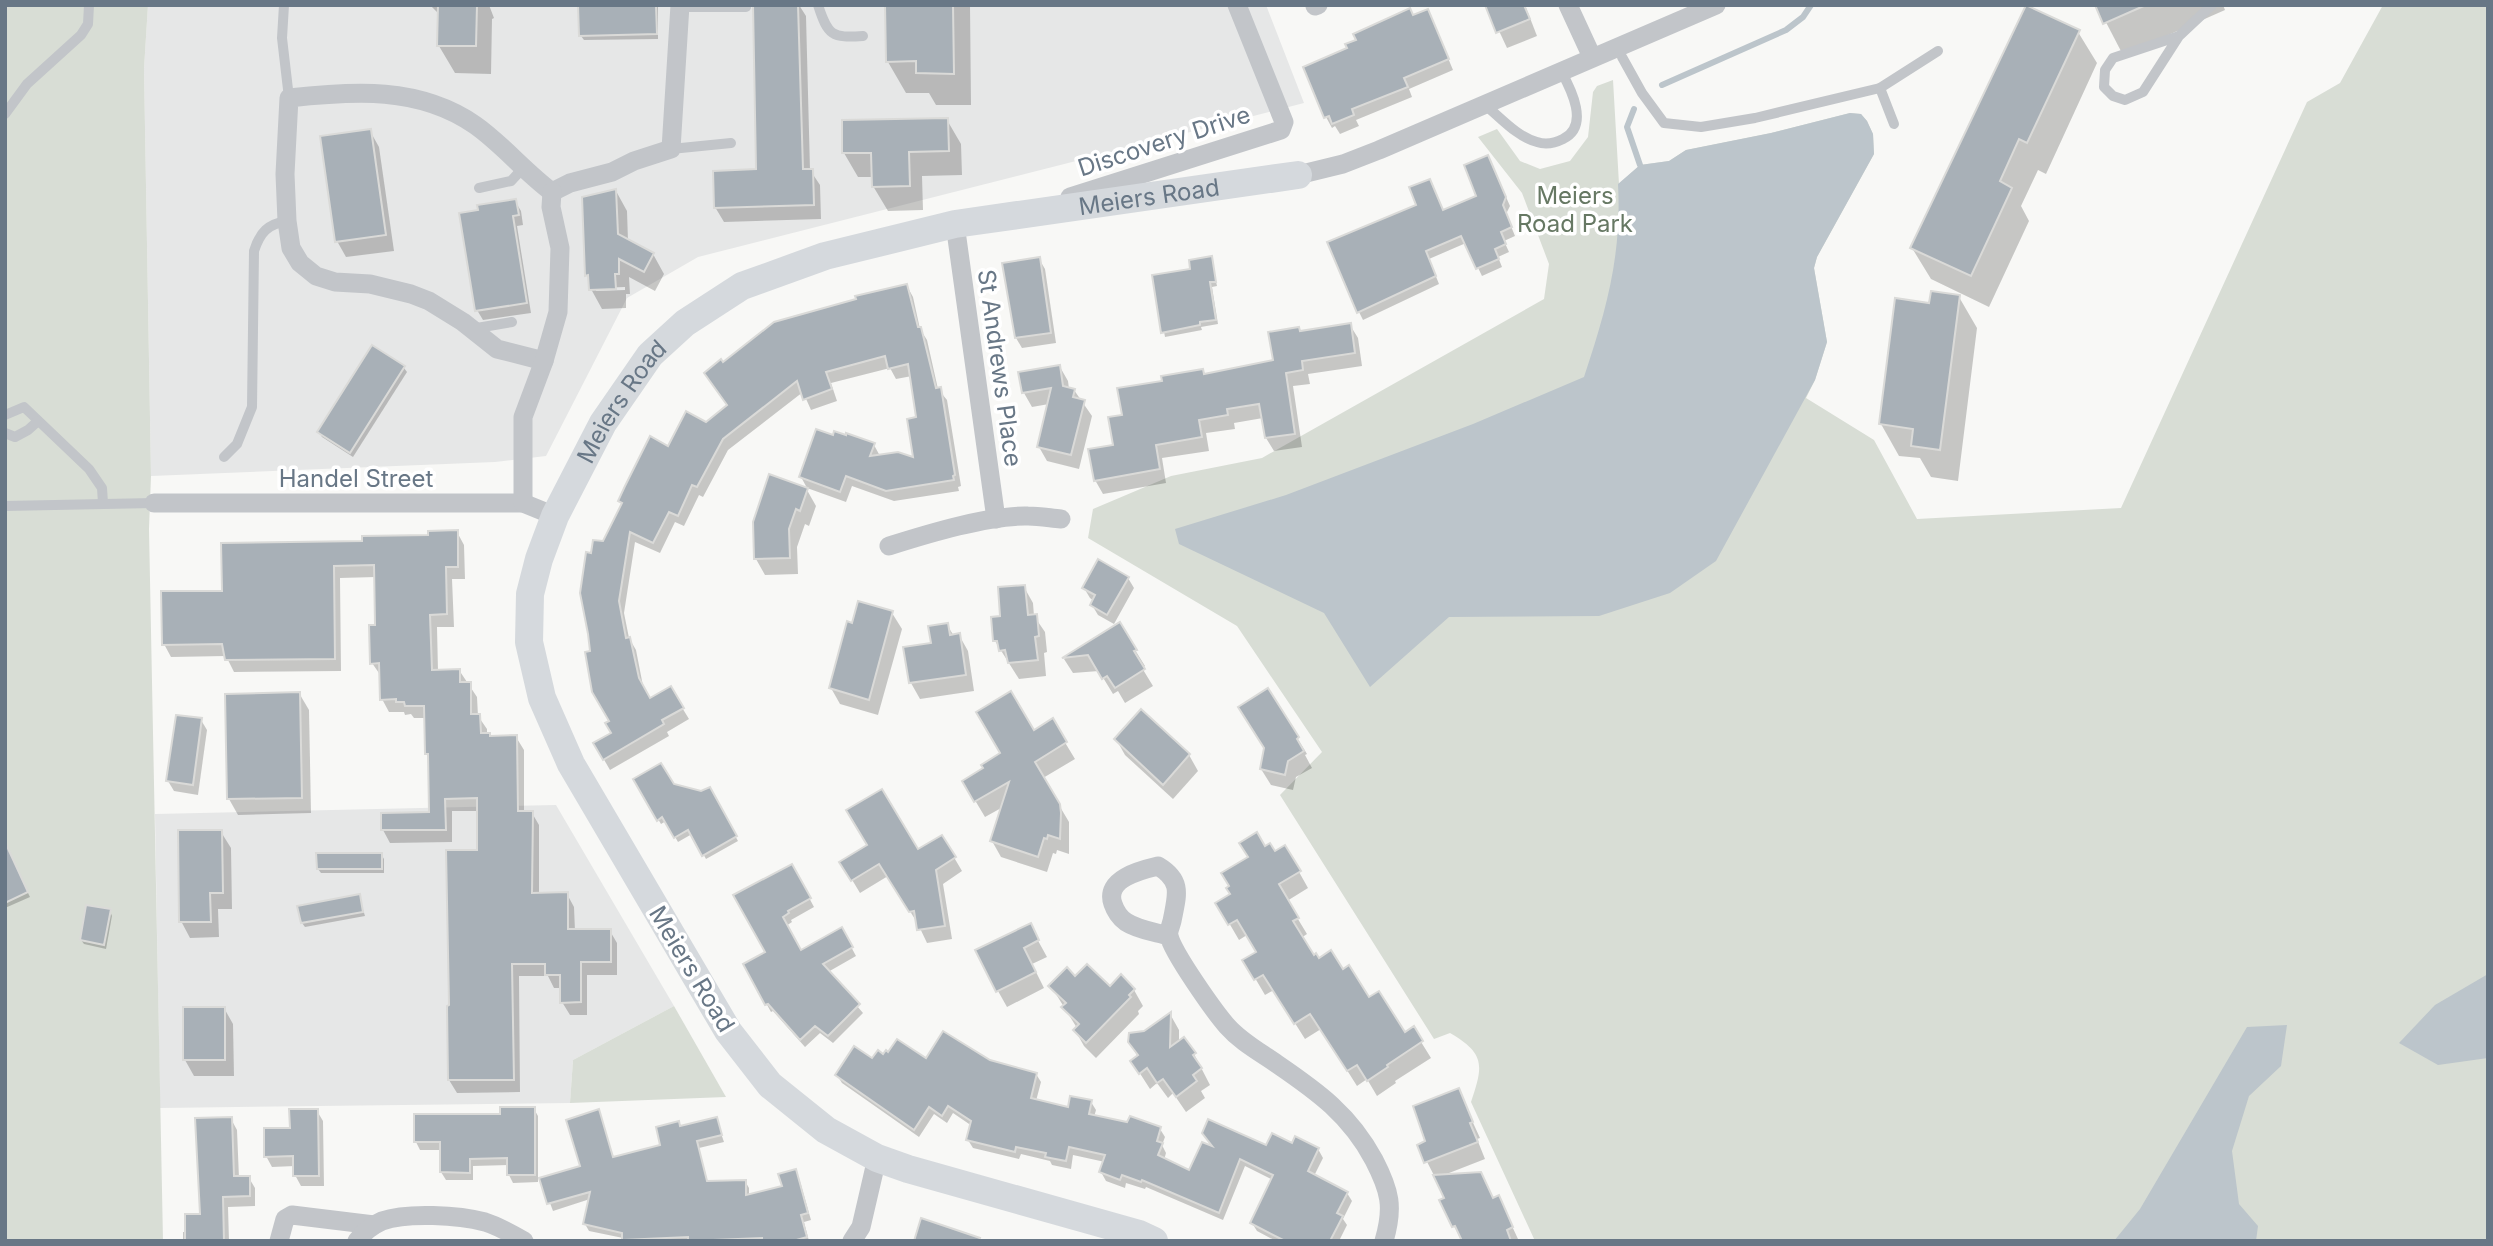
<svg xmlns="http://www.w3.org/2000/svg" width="2493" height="1246" font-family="Inter,sans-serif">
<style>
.built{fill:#e6e7e7}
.green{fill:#d8ddd5}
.water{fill:#bcc5cb}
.shadow{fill:#0003;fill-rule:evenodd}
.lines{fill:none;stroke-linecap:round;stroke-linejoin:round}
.stream{stroke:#bcc5cb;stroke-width:6}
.building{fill:#a8b0b7;stroke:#dadad8;stroke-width:2}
.lane{stroke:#c2c5c9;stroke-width:10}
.street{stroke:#c2c5c9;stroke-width:19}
.secondary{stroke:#d5d9dd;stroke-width:28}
.labels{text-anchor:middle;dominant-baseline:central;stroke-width:7;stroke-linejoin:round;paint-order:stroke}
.street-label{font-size:24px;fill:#687786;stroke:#fff}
.park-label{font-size:24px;fill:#667863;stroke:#fff}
</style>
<rect width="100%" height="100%" fill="#f8f8f6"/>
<g class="built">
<polygon points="148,5 1266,5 1304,103 698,257 627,298 546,456 495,462 151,476 144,69"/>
<polygon points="556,805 674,1006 573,1060 570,1103 160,1108 155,814"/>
</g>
<g class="green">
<polygon points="5,5 148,5 144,69 151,476 149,529 163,1241 5,1241"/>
<path d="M2383 5H2488V1241H1535L1471 1102C1483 1066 1486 1054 1450 1033L1434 1039 1280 795 1322 752 1237 626 1088 538 1093 509 1171 476 1262 458 1544 299 1549 264 1522 193 1478 137 1497 129 1520 161 1540 169 1570 161 1588 137 1593 92 1597 86 1613 80 1619 184 1640 165 1669 161 1686 150 1771 133 1850 113 1861 114 1867 121 1873 134 1874 154 1817 257 1814 268 1827 342 1815 380 1806 398 1874 440 1917 519 2121 508 2307 102 2340 83Z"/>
<polygon points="674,1006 726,1097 570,1103 573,1060"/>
</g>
<g class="water">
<path d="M1850 113 1861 114 1867 121 1873 134 1874 154 1817 257 1814 268 1827 342 1815 380 1716 561 1670 593 1599 616 1449 617 1370 687 1324 613 1179 544 1175 529 1286 495 1473 424 1584 377C1606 311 1622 255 1618 184L1640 165 1669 161 1686 150 1771 133Z"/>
<polygon points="2488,974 2488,1058 2438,1065 2399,1043 2435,1005"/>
<polygon points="2287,1025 2281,1066 2249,1096 2232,1151 2239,1204 2258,1226 2256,1241 2114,1241 2140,1209 2247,1027"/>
</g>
<g class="shadow">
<polygon points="430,5 489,5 494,18 492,19 491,74 455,73 439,46 439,14"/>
<polygon points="580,5 658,5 658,39 584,40 581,36"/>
<polygon points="755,5 799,5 806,16 810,170 820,185 821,219 724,222 715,207 758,171"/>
<polygon points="886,5 970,5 971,105 936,105 929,93 906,93 888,62"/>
<polygon points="1487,5 1525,5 1537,36 1507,48"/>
<polygon points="2097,5 2223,5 2225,10 2123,55"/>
<polygon points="1433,22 1453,70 1409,89 1412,97 1356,120 1359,126 1340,134 1335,126 1332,128 1326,117"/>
<polygon points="2078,32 2097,63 2046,174 2038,170 2021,206 2029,221 1989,307 1931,279 1912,248"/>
<polygon points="947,120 961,144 962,175 922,176 923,210 888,211 873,186 873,177 858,177 844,153"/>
<polygon points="370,131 379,147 394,251 346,257 337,241"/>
<polygon points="1492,165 1510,206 1506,214 1515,236 1504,241 1509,252 1498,257 1502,267 1482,276 1466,243 1429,259 1439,284 1363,320 1359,312 1443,212 1479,196"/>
<path d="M616 191 627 211 628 241 653 254 664 274 655 291 629 277 630 294H626V308L602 309 591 289 590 281 587 275ZM625 287V290L596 291V288Z"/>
<polygon points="515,201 521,211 523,225 517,226 531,313 483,320 477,310"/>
<polygon points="1211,258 1217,286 1212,287 1218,324 1201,327 1202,330 1165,337 1154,276 1192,271"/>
<polygon points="1039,259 1045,269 1056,343 1022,348 1016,338 1004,264"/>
<polygon points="907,286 913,297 920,329 927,340 938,389 947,400 961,486 958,487 959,491 894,501 852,486 846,502 807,488 801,477 834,437 874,445 880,456 915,460 918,419 912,376 896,379 890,368 831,383 837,401 811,410 803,392 728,450 703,497 699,495 684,526 675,522 660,553 635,542 624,613 629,638 636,650 644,691 649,701 670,688 689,719 667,732 669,736 610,770 595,744 613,734 592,653 593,555 604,543 622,505 620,501 669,448 729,407 723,365"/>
<polygon points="1959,297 1977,328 1958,481 1931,477 1920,458 1899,456 1881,424"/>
<polygon points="1350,325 1358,338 1362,366 1308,374 1310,384 1293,386 1302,447 1274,451 1266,438 1263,418 1234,423 1235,429 1206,433 1209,451 1162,458 1166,483 1103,494 1095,480 1115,446 1124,417 1205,376 1275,362 1300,333"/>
<polygon points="373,347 404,368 407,372 353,457 322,437 319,432"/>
<polygon points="1060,367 1068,381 1069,389 1074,390 1092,416 1079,469 1047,461 1039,447 1049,404 1032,407 1024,393 1020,374"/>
<polygon points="807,490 816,506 809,526 805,524 797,547 798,574 765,575 756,559"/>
<polygon points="457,532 464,545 465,579 452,579 454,627 437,627 438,671 459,670 477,697 478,716 487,729 487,735 490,738 516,737 524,750 524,813 532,813 539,825 539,894 567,894 574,907 575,931 610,931 617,943 617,975 587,975 587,1015 570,1015 562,1002 562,988 554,988 548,976 519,976 520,1092 457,1093 449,1080 479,851 479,811 452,811 452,842 390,843 383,830 431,814 430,759 427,753 426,718 414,718 411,714 405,715 404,712 389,712 382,699 381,676 372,663 377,627 376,577 340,578 341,671 234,672 226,656 171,657 164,644 223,592 363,543"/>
<polygon points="1128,578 1134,588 1114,624 1098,615 1092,605 1094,601 1090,598 1084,588"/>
<polygon points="1024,587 1033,603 1034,616 1045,632 1047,652 1044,653 1046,676 1019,679 995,641 1002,618"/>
<polygon points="892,613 902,629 878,715 840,704 831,688 853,625"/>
<polygon points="1119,624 1145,666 1142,668 1153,686 1125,703 1118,691 1113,694 1099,671 1073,673 1064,659"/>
<polygon points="947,625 954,636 959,635 968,651 974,691 920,699 911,683 905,648 933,644"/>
<polygon points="1268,690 1307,754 1305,755 1312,768 1296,777 1293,790 1271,785 1261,769 1266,749"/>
<polygon points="299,693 309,710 311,813 238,815 229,799"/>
<polygon points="1142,711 1189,755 1198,771 1173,799 1125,755 1116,739"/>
<polygon points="201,720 207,730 198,795 174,791 168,781"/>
<polygon points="1052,721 1075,759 1043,778 1069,822 1069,854 1057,850 1056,854 1053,853 1047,872 1001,857 992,841 1003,807 985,817 964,782"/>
<polygon points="635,780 701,793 709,789 738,841 706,859 692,834 678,842 666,821 661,824"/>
<polygon points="221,832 231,848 232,909 218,909 219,937 190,938 181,921"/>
<polygon points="942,837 962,871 943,884 952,939 927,943 918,924 888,876 860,893 842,863 869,846 918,852"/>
<polygon points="5,846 30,897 5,908"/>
<polygon points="1285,847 1308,888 1287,901 1307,934 1301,938 1313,957 1343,972 1404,1035 1413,1029 1431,1058 1395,1081 1396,1083 1377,1096 1367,1079 1357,1086 1321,1029 1305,1039 1274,990 1265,995 1245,961 1258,953 1247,935 1239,940 1218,904 1232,895 1264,848 1275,854"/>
<polygon points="381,854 384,859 384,873 321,873 318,869"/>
<polygon points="792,866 814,907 791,920 792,922 786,926 801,953 842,930 856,956 828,972 863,1013 833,1043 820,1033 805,1047 773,1011 771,1012 745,965 767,953"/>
<polygon points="359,896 365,916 305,927 302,923"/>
<polygon points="110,911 112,916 106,949 84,944 81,940"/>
<polygon points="1030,926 1047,957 1032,964 1044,988 1007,1007 998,991"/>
<polygon points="1075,978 1110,989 1134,990 1143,1006 1138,1011 1139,1014 1096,1058 1084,1046 1075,1030 1077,1028 1051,986"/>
<polygon points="224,1008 233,1024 234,1076 194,1076 185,1060"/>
<polygon points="1170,1014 1179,1030 1179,1043 1194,1054 1210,1085 1201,1091 1205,1098 1186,1112 1173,1093 1168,1098 1157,1083 1150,1089 1132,1061 1138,1057 1129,1042"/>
<polygon points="884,1056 927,1061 989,1062 1036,1074 1041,1082 1036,1101 1069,1109 1091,1102 1096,1110 1094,1117 1160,1129 1165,1137 1162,1145 1166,1153 1164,1160 1190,1172 1214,1149 1293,1146 1318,1149 1323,1158 1314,1176 1347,1193 1352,1201 1343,1219 1347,1225 1339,1241 1276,1241 1257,1231 1252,1223 1273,1180 1245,1166 1223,1220 1146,1187 1145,1189 1126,1183 1125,1188 1106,1181 1101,1172 1105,1162 1073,1155 1071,1169 1052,1165 1050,1161 1021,1154 1019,1159 973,1148 968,1140 972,1126 953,1113 947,1123 934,1114 919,1137 842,1083 837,1075"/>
<polygon points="1458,1090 1480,1138 1477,1139 1485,1159 1444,1175 1493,1199 1504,1209 1518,1239 1515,1241 1464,1241 1462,1237 1460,1238 1442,1201 1446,1199 1419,1146 1427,1142"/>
<polygon points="534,1109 538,1116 538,1182 513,1183 509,1175 509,1165 473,1166 473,1180 446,1180 441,1172 441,1150 420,1150 416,1142"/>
<polygon points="317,1111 323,1121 324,1186 301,1186 295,1175 295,1166 272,1167 266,1156 291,1130"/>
<polygon points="598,1112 614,1159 662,1146 681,1128 716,1119 724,1142 699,1148 708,1183 745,1181 749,1188 749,1196 784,1187 795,1171 799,1178 811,1220 804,1222 809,1241 625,1241 623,1238 589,1231 585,1224 590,1199 553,1211 541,1179 582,1167"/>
<polygon points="231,1119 237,1130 239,1178 249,1178 255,1188 255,1206 228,1207 229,1241 183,1241 183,1232 187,1232 202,1216"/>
</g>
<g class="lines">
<g class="stream">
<polyline points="1662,85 1786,30 1803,17 1811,5"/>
<polyline points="1634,109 1627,127 1640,165"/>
</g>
</g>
<g class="building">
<polygon points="438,5 477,5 476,46 437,46"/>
<polygon points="578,5 656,5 657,34 579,36"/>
<polygon points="753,5 798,5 803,169 813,169 814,205 714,208 713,171 756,169"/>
<polygon points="885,5 953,5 954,74 916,73 916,61 886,62"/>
<polygon points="1485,5 1524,5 1530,19 1496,33"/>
<polygon points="2026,5 2080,30 2027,143 2019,139 2000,181 2012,188 1971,276 1910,248"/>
<polygon points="2095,5 2146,5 2103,24"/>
<polygon points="1410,8 1413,15 1428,9 1449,59 1404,78 1408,87 1352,109 1354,115 1332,124 1329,116 1324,118 1303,67 1347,48 1345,44 1356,40 1353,34"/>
<polygon points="948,118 949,151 909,152 910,186 872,187 871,153 842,153 842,120"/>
<polygon points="371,129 386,235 335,242 320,136"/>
<polygon points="1488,155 1506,197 1503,205 1512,227 1501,232 1506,244 1495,249 1499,259 1476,269 1461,236 1426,251 1436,276 1357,313 1327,242 1416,205 1409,187 1430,179 1443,210 1476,196 1464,165"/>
<polygon points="616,189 618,234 654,253 644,272 619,259 619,274 615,274 616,289 589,290 588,275 585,276 582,197"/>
<polygon points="516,199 519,215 513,216 527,303 475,311 459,213 478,210 477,205"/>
<polygon points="1212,256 1216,282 1210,282 1216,320 1200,322 1200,325 1161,333 1152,275 1190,269 1189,260"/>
<polygon points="1040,257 1051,333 1015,338 1002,263"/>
<polygon points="907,284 918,327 921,327 936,388 941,387 955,475 953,476 954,480 886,491 846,476 840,492 799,477 816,429 833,435 834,431 846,435 846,433 875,443 870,456 898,452 913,457 907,419 916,417 908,364 888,369 885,356 826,372 832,389 803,400 797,381 723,439 697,487 692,485 678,516 669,512 653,543 630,532 619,601 626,638 630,637 639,678 650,698 671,686 684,708 662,720 664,724 603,760 593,743 611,733 605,723 609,721 592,692 585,652 590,651 588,634 580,593 586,552 591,553 593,540 603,541 622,503 618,501 625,486 650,436 668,446 686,411 706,422 727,405 704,373 721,359 723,362 774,322 856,299 855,296"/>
<polygon points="1931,291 1960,295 1940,450 1911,446 1913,429 1879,424 1895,298 1929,303"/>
<polygon points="1351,323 1355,353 1302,361 1303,370 1286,373 1295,434 1265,438 1259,404 1227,409 1228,415 1199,420 1202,437 1156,445 1160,469 1094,481 1088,449 1113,445 1108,417 1122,415 1117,388 1162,381 1161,376 1203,369 1204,374 1273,360 1268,332 1299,327 1300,331"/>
<polygon points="372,345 405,366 350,453 317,432"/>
<polygon points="1060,365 1063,386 1075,389 1073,397 1085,400 1071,455 1037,447 1051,388 1022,393 1018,372"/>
<polygon points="769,474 808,488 800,511 796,509 789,529 790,558 754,559 753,522"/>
<polygon points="458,530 458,567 446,567 447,614 430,615 432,670 460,669 460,682 471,682 471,714 480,714 481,733 490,733 490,736 517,735 518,811 533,811 532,893 568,892 568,929 611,929 611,962 581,962 581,1002 560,1003 560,975 545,975 545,964 512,964 514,1080 448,1080 447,1006 449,1005 446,850 477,850 477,798 445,799 446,830 381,830 381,813 429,812 428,754 425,754 424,706 405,706 404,702 396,702 396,699 380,700 379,663 370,664 369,625 375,625 374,565 334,566 335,659 225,660 222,644 162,645 161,591 222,591 221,543 362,541 362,536 428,535 428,531"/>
<polygon points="1098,559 1129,577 1107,615 1090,605 1095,595 1082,588"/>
<polygon points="1025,585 1028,615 1037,614 1039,636 1035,637 1038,660 1008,663 1005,650 999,651 997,641 993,641 991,617 1000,616 998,587"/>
<polygon points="858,601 893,611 869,700 829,688 847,621 852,623"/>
<polygon points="1120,622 1137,650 1134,651 1145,669 1115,688 1107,676 1102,679 1088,655 1062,658"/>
<polygon points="948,623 950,635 960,633 966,675 909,683 903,647 931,643 928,626"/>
<polygon points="1268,688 1299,737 1297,739 1304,751 1288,761 1285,775 1260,769 1264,748 1238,707"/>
<polygon points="1011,691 1034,730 1053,718 1067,742 1035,762 1060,804 1061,813 1060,839 1048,835 1047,839 1044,838 1038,857 990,841 1009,782 974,802 962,781 983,768 981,765 1000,753 976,712"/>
<polygon points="300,692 302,798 227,799 225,694"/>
<polygon points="1141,709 1190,754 1163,785 1114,739"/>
<polygon points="176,715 202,718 193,785 166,781"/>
<polygon points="661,763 674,784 701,791 710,787 737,836 702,856 688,830 674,838 662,817 657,821 633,779"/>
<polygon points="882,789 918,849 942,835 956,857 936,870 945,926 917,930 914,911 909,912 879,864 851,881 839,862 867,845 846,810"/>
<polygon points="178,830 222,830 223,893 210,893 211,922 179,922"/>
<polygon points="1257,832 1265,846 1270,843 1275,851 1285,845 1301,871 1279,884 1299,918 1293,921 1314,955 1316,953 1319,958 1331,950 1343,969 1349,965 1369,997 1379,991 1405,1032 1414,1026 1423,1041 1387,1065 1388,1067 1367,1081 1357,1065 1347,1071 1310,1014 1294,1024 1263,975 1254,980 1242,960 1256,952 1237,920 1228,925 1215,903 1230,894 1226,888 1229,886 1221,873 1248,857 1239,843"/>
<polygon points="5,842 28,892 5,903"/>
<polygon points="316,853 382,853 382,869 317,869"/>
<polygon points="792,864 811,898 788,911 789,913 783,917 801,950 842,927 853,947 823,964 860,1004 828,1036 815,1026 800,1040 768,1004 765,1005 743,964 765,952 733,895"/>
<polygon points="360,894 363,912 301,923 297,906"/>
<polygon points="86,905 111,909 104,945 80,940"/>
<polygon points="1031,923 1039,940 1024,948 1036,972 996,992 975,950"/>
<polygon points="1087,964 1110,986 1121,974 1135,989 1129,995 1131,997 1086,1043 1073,1030 1079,1024 1061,1007 1066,1003 1048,986 1067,967 1075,976"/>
<rect x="183" y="1007" width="42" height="53"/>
<polygon points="1171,1012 1170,1047 1184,1037 1196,1053 1193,1055 1202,1068 1193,1075 1197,1081 1176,1097 1163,1079 1157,1083 1147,1068 1139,1074 1130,1061 1138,1055 1128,1042 1129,1033 1144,1031"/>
<polygon points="943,1031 990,1060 1037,1073 1031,1098 1068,1107 1070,1096 1092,1100 1089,1114 1127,1122 1130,1116 1161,1127 1157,1141 1163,1143 1158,1155 1189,1170 1202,1142 1212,1146 1202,1133 1208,1119 1266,1145 1272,1133 1292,1143 1295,1136 1319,1148 1308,1171 1348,1192 1337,1213 1343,1216 1330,1241 1285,1241 1250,1223 1273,1175 1240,1159 1219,1213 1142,1180 1141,1182 1122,1175 1120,1180 1099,1172 1105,1155 1069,1147 1066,1161 1045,1157 1046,1153 1016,1147 1015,1152 966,1140 971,1121 948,1106 942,1116 929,1107 914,1130 835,1075 854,1046 872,1058 878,1050 883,1054 886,1050 888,1052 897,1039 926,1058"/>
<polygon points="1459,1088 1473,1122 1470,1123 1478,1142 1424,1163 1417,1145 1425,1141 1413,1106"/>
<polygon points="500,1107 535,1107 535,1175 507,1175 507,1158 470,1159 470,1173 440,1172 440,1142 414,1142 414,1114 500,1114"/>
<polygon points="289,1109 318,1109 319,1176 293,1176 293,1156 264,1157 264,1128 290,1128"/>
<polygon points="599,1109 613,1157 660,1145 656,1127 679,1121 680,1126 717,1117 722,1135 697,1141 707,1181 746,1180 746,1195 782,1186 778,1174 796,1169 808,1213 801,1215 807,1237 793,1241 762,1241 762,1238 688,1241 688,1237 622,1240 622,1233 583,1224 590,1192 547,1204 539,1178 580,1166 566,1120"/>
<polygon points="232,1117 234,1176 250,1176 250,1196 223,1197 224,1241 185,1241 185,1214 200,1214 195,1118"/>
<polygon points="1481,1172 1493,1198 1499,1195 1513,1227 1507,1230 1511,1241 1462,1241 1455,1226 1452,1227 1439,1200 1444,1198 1433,1175"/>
<polygon points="921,1218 980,1238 979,1241 914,1241"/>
</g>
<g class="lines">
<g class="lane">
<polyline points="284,5 282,38 289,98"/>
<path d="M818 5C828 36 832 38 863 36"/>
<polyline points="680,7 746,7"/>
<polyline points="2179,36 2113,58 2105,70 2104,87 2113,96 2125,100 2143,92 2179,36 2212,5"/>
<polyline points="1622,57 1642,93 1664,123 1701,127 1755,118 1880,88 1938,51"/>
<polyline points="1880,88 1894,124"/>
<path d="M1484 104C1500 117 1517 137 1537 142 1546 145 1555 143 1563 139 1590 126 1571 89 1561 71"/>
<polyline points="5,114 27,84 81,35 88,24 89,5"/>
<polyline points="671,149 731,143"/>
<polyline points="479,188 511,181 523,168"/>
<polyline points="471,329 512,322"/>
<polyline points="5,415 24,407 89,469 102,488 103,503"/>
<polyline points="5,433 15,437 28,430 38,421"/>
<path d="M224 457 237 444 252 407 254 251C260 232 268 224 287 221"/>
<polyline points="5,506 154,503"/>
</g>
<g class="street">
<polyline points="1568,5 1592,57"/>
<polyline points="1315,6 1318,5"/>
<polyline points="1298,175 1343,164 1379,150 1716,5"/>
<polyline points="552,192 570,183 612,172 634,161 671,149 680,5"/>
<polyline points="1070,197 1281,130 1284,122 1237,5"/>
<polyline points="955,224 996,519"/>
<path d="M544 361 497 349 463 322 429 301 411 294 370 284 335 282 316 276 300 263 291 248 287 221 285 174 289 98C353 91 419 86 475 125 501 143 525 172 552 192"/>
<polyline points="154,503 523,503 555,516"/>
<polyline points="523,503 523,417 544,361 558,312 560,248 551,207 552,192"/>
<path d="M889 546C927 534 989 515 1028 516 1039 516 1050 518 1061 519"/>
<path d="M1169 936C1155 932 1138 930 1126 922 1120 918 1115 910 1113 904 1104 879 1141 870 1158 866 1183 881 1177 895 1172 921 1171 925 1168 932 1169 936 1173 953 1214 1011 1227 1026 1241 1042 1260 1052 1277 1064 1318 1092 1350 1115 1374 1160 1390 1191 1394 1207 1384 1241"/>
<polyline points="279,1241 285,1219 292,1215 374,1225"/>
<path d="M357 1241C363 1233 373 1225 382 1221 407 1212 459 1215 485 1222 498 1226 512 1234 524 1241"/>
<polyline points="852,1241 861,1227 877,1158"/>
</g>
<path class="secondary" id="s1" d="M1154 1241 1139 1234 908 1169 877 1158 826 1130 770 1085 728 1031 571 764 542 698 529 642 530 594 539 559 555 516 603 423 650 355 685 323 742 286 825 256 955 224 1298 175"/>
</g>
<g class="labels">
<g class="street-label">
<text transform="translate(1164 141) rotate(-18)">Discovery Drive</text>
<text stroke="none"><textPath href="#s1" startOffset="1778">Meiers Road</textPath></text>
<text transform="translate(1000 368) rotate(82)">St Andrews Place</text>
<text stroke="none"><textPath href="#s1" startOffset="1190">Meiers Road</textPath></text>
<text x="356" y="478">Handel Street</text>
<text transform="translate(692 969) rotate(59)">Meiers Road</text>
</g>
<g class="park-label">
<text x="1575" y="195">Meiers<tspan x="1575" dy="28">Road Park</tspan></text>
</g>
</g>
<rect width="2493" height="1246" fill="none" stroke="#687786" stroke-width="14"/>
</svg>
